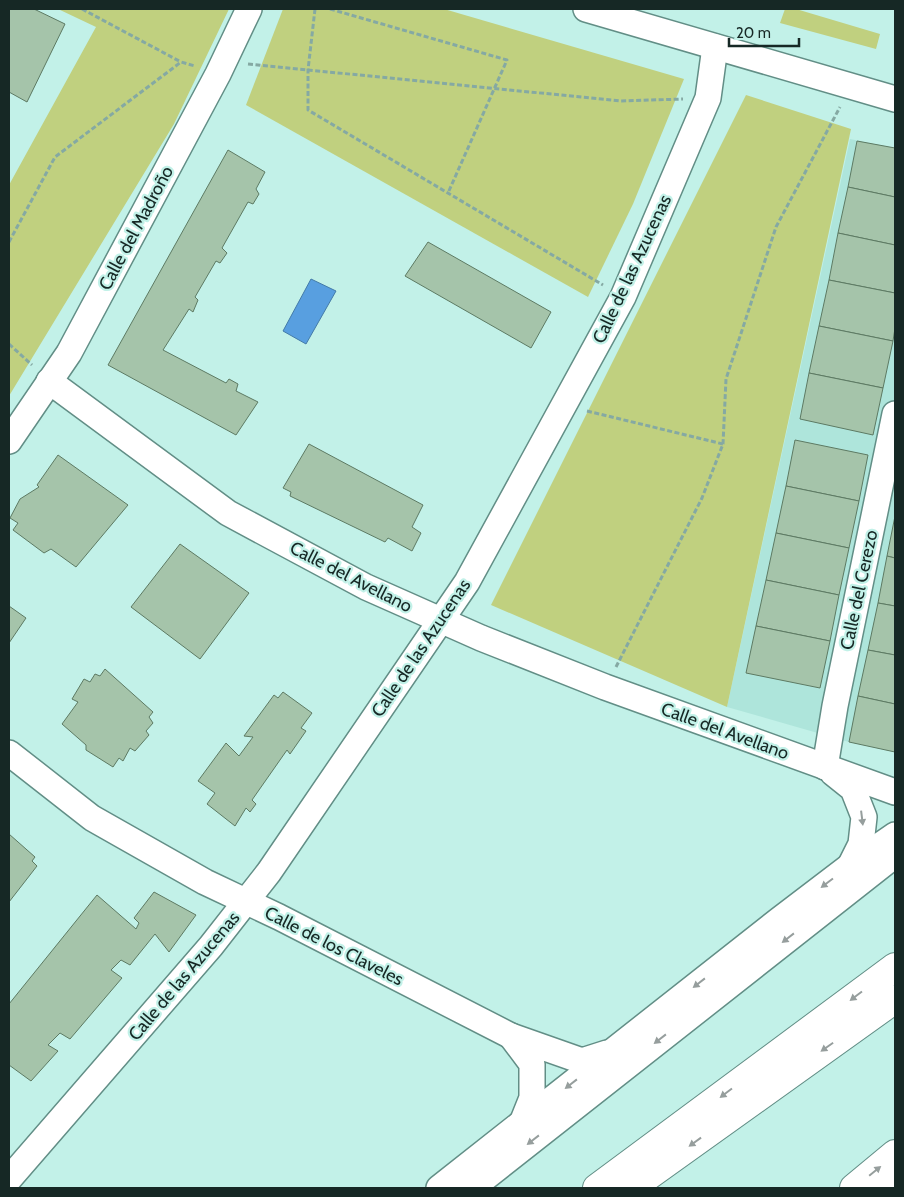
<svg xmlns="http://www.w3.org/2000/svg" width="904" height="1197" font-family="Cabin,sans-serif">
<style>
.built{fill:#aee5db}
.green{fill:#c0d07f}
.water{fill:#589fe0;stroke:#447ba8}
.building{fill:#a5c4aa;stroke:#5d7a63}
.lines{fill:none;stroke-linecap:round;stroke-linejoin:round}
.minor-casing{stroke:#628e86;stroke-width:28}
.motorway-casing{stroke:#628e86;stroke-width:30}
.path{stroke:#85a9a3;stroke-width:3;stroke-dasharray:5 2.5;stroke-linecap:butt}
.minor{stroke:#fff;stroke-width:25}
.motorway{stroke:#fff;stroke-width:28}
.oneway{fill:#969e9d}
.labels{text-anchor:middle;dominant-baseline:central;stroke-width:4.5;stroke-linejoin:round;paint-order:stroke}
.street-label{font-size:18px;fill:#162825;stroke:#c2f1e8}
</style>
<rect width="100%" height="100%" fill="#c2f1e8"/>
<polygon class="built" points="850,139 895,148 895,752 849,742 727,707"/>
<g class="green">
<polygon points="58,9 229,9 174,124 9,396 9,185 96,27"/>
<polygon points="283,9 444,9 684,79 633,204 588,297 246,105"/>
<polygon points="785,9 796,9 880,34 876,49 780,23"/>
<polygon points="746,95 851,129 727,707 491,605"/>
</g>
<polygon class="water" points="311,279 336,291 306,344 283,331"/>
<g class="building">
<polygon points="9,9 34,9 65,24 27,102 9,92"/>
<polygon points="857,141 895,148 895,197 848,187"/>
<polygon points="228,150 265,172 256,189 259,194 253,204 248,202 222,248 227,253 220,263 216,261 195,297 198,300 193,312 189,309 163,350 226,383 229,379 238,384 236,391 258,402 236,435 108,365"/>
<polygon points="848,187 895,197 895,245 838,233"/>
<polygon points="838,233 895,245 895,293 829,280"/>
<polygon points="428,242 551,312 531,348 405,276"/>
<polygon points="829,280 895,293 895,328 893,341 819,326"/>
<polygon points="819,326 893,341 883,388 809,373"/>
<polygon points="809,373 883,388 873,435 800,419"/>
<polygon points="795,440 868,455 859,501 786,486"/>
<polygon points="309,444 423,505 412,527 421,533 412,551 388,538 385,542 290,496 291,492 283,488"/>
<polygon points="58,455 128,505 76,567 51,549 44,553 13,530 18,523 10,518 20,499 39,487 37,485"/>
<polygon points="786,486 859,501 849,548 776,533"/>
<polygon points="895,516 895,558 887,556"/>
<polygon points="776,533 849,548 839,595 766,580"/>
<polygon points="180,544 249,593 200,659 131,607"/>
<polygon points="887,556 895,558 895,606 878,603"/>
<polygon points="766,580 839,595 830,641 756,626"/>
<polygon points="878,603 895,606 895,655 868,650"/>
<polygon points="9,606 26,618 9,643"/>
<polygon points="756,626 830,641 820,688 746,673"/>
<polygon points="868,650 895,655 895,704 858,696"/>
<polygon points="105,669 153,712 149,717 153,723 146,731 149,735 135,751 130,748 123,761 119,758 113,767 86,750 86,745 62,724 78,702 72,699 84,679 90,682 95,674 100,676"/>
<polygon points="283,692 312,713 301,728 306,731 290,754 287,750 252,800 256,804 250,812 246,808 235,826 207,804 215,793 198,781 226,743 239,756 253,737 244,736 274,695 278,698"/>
<polygon points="858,696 895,704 895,752 849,742"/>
<polygon points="9,834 35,857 32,861 37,866 9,902"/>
<polygon points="154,892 196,915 169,952 155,934 130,965 121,960 111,970 122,978 70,1039 60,1033 48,1045 58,1051 31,1081 9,1065 9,1004 97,895 136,929 139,923 134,918"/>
</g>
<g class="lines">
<defs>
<g id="minor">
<polyline points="586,9 895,99"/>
<polyline points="49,381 228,513 366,587 481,638 605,687 895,792"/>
<polyline points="9,441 69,353 218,74 249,9"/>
<polyline points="9,753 92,818 205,882 279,917 511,1036"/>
<polyline points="825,767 835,706 895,414"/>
<polyline points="833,773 853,789 864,817 861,844 850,866"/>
<polyline points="522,1123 532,1098 532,1064 511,1036 582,1061 607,1053"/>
<polyline points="9,1179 211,946 269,872 467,582 623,297 708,98 715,47"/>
<polyline points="439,1188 779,920 850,866 895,835"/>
<polyline points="472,1188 895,855"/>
</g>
<g id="motorway">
<polyline points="597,1188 895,967"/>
<polyline points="631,1188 895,999"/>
<polyline points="854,1188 895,1154"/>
<polyline points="888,1188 895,1183"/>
</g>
</defs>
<use href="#minor" class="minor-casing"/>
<use href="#motorway" class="motorway-casing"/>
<g class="path">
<polyline points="82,9 181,62"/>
<polyline points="315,9 308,70 308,110 603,285"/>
<polyline points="330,9 507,60 448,193"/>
<polyline points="248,64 621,101 683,99"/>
<polyline points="9,242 55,157 181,62 195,66"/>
<polyline points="9,344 32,365"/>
<polyline points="587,411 723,444"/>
<polyline points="616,667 702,498 723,444 726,379 776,227 840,107"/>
</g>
<use href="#minor" class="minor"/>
<use href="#motorway" class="motorway"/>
</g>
<defs><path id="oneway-solid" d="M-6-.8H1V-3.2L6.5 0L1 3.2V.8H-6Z" transform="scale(1.25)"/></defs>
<g class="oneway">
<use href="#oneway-solid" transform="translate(862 818) rotate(83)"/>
<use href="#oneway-solid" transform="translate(827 883) rotate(143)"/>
<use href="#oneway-solid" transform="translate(788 938) rotate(142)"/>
<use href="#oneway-solid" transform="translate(699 983) rotate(142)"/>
<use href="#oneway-solid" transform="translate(856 996) rotate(143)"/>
<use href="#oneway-solid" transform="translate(660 1039) rotate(142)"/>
<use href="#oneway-solid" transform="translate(827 1047) rotate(145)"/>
<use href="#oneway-solid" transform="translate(571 1084) rotate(142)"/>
<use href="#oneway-solid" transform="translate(726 1093) rotate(143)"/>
<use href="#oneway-solid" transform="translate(533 1140) rotate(142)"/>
<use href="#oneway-solid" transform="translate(695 1142) rotate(144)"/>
<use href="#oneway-solid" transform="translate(875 1171) rotate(-39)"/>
</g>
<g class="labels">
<g class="street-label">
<text transform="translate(136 228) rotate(-62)">Calle del Madroño</text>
<text transform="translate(632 269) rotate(-65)">Calle de las Azucenas</text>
<text transform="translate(351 577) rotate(27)">Calle del Avellano</text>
<text transform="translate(859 590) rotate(-78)">Calle del Cerezo</text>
<text transform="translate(421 648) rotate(-56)">Calle de las Azucenas</text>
<text transform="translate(725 731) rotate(20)">Calle del Avellano</text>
<text transform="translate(334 946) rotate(27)">Calle de los Claveles</text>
<text transform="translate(184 976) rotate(-50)">Calle de las Azucenas</text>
</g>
</g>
<rect width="904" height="1197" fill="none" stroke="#162825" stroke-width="20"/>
<path d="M729 38v8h70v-8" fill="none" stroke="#162825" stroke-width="2.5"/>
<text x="736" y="38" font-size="15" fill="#162825" stroke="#c2f1e8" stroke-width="4" paint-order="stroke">20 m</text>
</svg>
